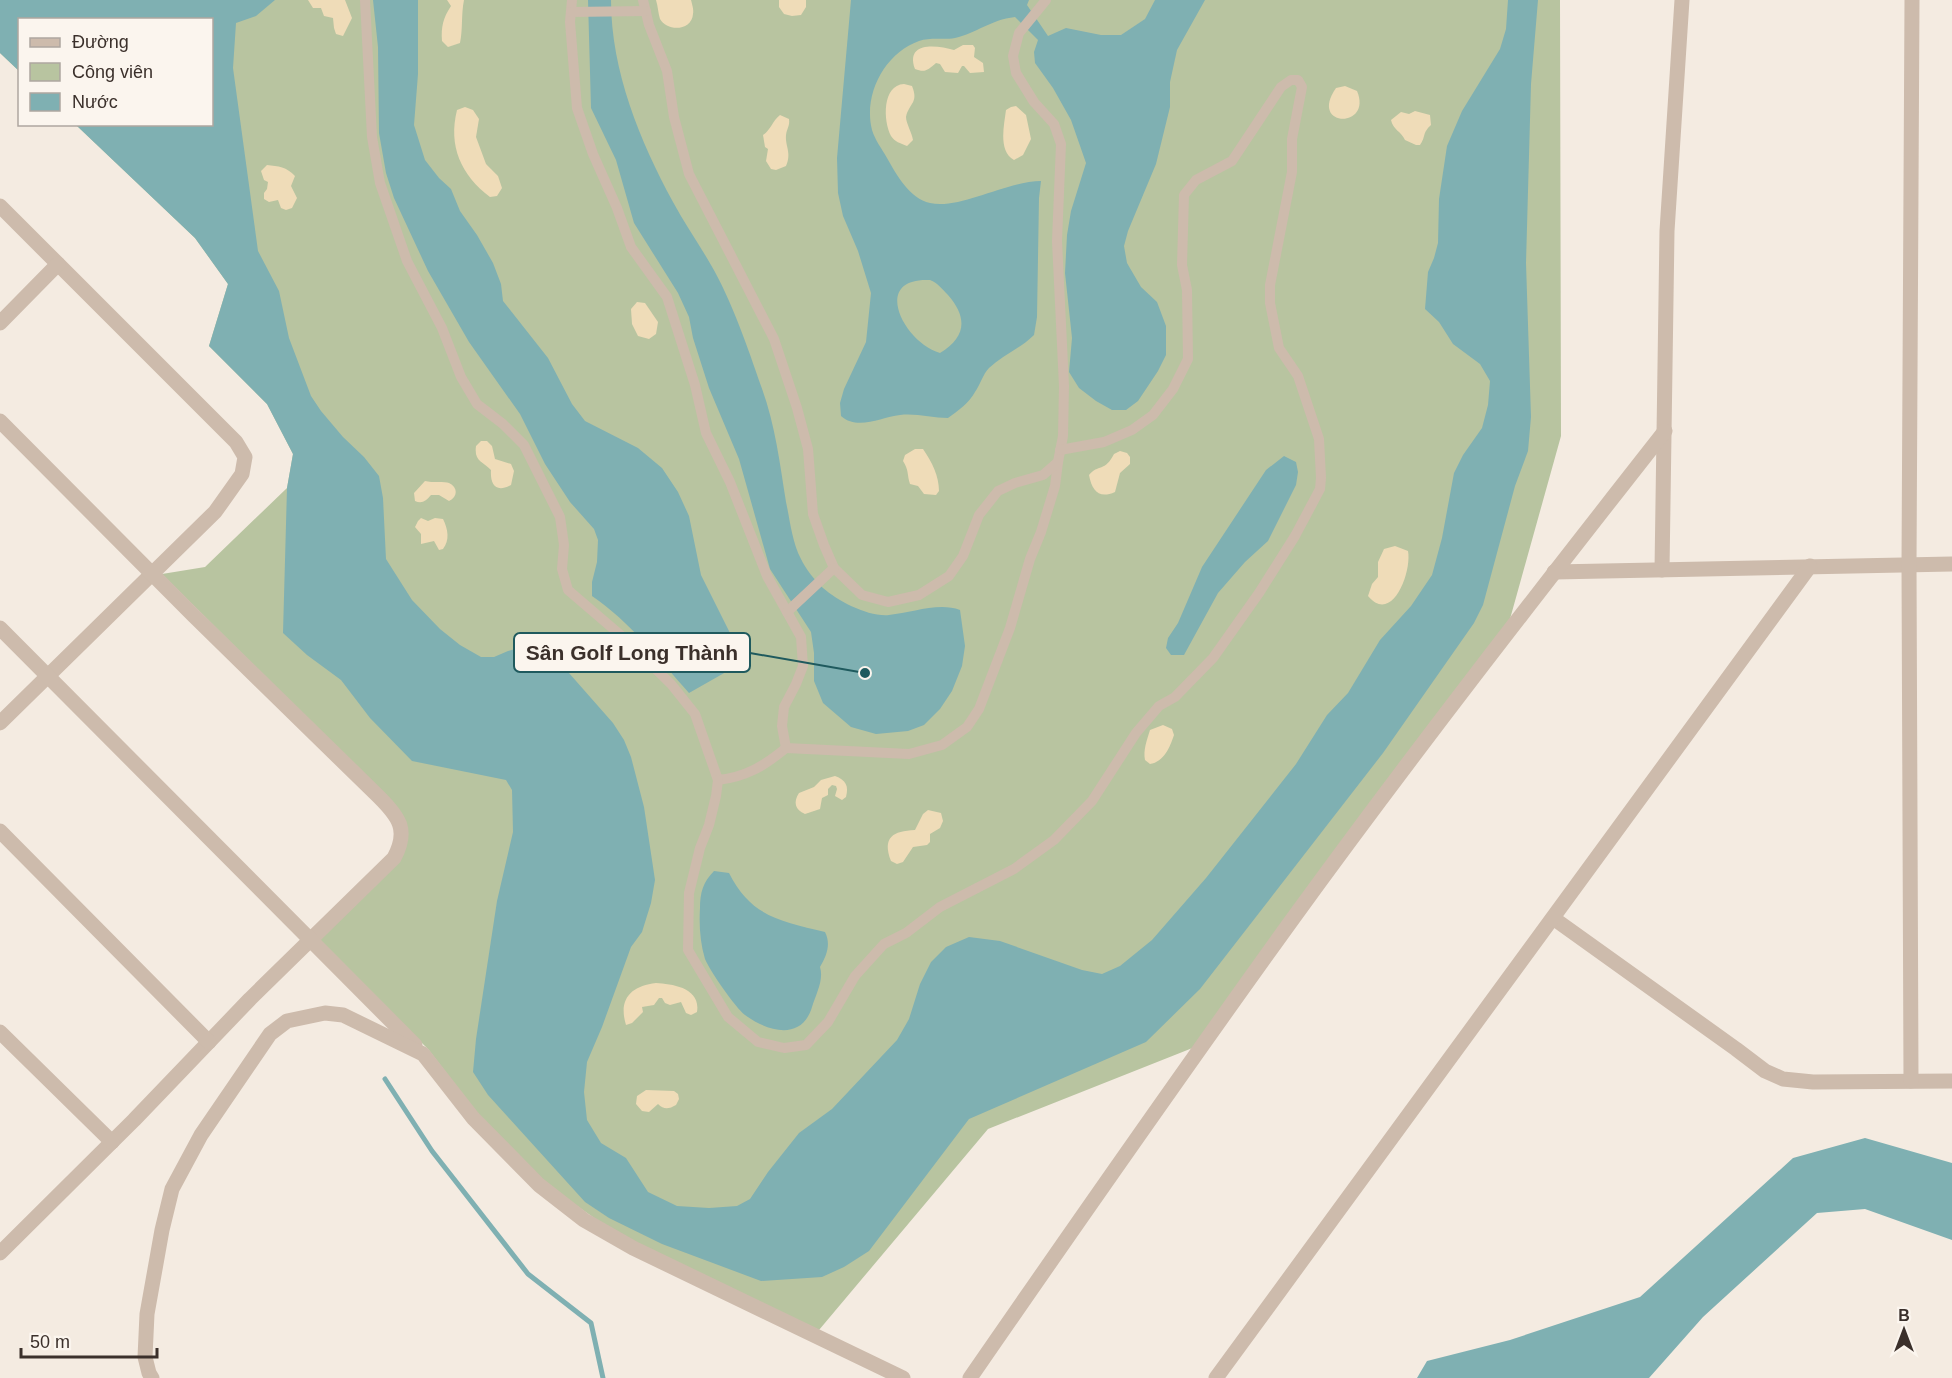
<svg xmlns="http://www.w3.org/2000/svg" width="1952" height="1378" font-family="Arial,sans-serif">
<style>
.green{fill:#b8c4a0}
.sand{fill:#efdcb8}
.water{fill:#7fb0b2;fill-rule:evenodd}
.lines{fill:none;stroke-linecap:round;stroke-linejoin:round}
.stream{stroke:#7fb0b2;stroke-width:5}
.service{stroke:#cdbbac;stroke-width:10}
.minor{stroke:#cdbbac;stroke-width:15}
.leader{fill:none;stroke:#1f5a5e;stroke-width:2}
.callout-dot{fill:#1f5a5e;stroke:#fbf5ee;stroke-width:2}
.callout{fill:#fbf5ee;stroke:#1f5a5e;stroke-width:2}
.callout-label{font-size:21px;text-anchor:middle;font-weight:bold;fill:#3b302b}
</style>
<rect width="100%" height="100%" fill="#f4ebe1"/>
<path class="green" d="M0 0H1560L1561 436 1510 619 1195 1047 988 1129 819 1330 638 1244 600 1222 567 1199 544 1181 476 1112 428 1049 319 941 408 836C409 814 387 799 373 784L162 574 205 567 287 488 293 454 267 404 209 346 228 284 195 238 76 125 212 124V20H20L19 71 0 53Z"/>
<g class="sand">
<polygon points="308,0 345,0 352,18 343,36 336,34 334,28 333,18 324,16 321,8 313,8"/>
<path d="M447 0H464C461 15 463 29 460 43L448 47 442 41C441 27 443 18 451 6Z"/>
<path d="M656 0H691C692 4 694 10 693 14 692 31 667 32 660 19 658 13 658 6 656 0Z"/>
<polygon points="779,0 806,0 806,7 801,15 792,16 784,14 779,7"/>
<path d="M963 45H973L975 48 974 57 983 63 984 72 970 73 964 66H962L958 73 945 72 940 64 936 63C928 70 925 73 915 69 905 41 937 45 954 50Z"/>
<path d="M904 84 912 86C919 103 909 103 906 117 906 123 912 133 913 140L907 146C900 143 895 142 891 136 883 121 882 85 904 84Z"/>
<path d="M1345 86 1357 91C1373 129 1308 128 1336 88Z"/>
<path d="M1016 106 1026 115 1031 139 1023 155 1014 160C998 151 1004 126 1006 110L1011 107Z"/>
<path d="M465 107 473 110 479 119 476 137 486 164 498 176 502 188 497 196 490 197C461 175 448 146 457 110Z"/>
<path d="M1415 111 1430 115 1431 125C1422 133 1426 137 1420 145H1416L1405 140C1401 131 1393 130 1391 120L1401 112 1409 114Z"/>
<path d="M780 115 789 119C790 126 787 128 786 135 785 146 792 153 786 166L776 170 771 169 766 161 768 149 765 147 763 135C771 130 772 121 780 115Z"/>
<path d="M267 165C278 166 287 167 295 176L291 186 297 198 292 208 286 210 281 208 278 200 269 202 264 199V193L267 189 268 182 264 180 261 171Z"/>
<polygon points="637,302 645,303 658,322 656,334 649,339 638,336 632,324 631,309"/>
<path d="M481 441H487L492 446 495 459 511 464 514 471 511 485C496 493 490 485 491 470 482 461 474 461 476 446Z"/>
<path d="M915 449H923C932 462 939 476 939 491L936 495 924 494 918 486 910 484C907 475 909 470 903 461L905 455Z"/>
<path d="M1120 451 1127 453 1130 457V464L1120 473 1115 492C1099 499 1092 491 1089 475 1098 464 1105 472 1114 454Z"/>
<path d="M425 481C432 483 445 481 449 483 458 487 458 497 449 501L439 495H431C426 501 422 504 415 501L414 493Z"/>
<path d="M421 518 428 521 435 518 443 519C448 529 450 540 443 549L439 550 434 541 421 544V534L415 527 418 521Z"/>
<path d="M1395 546 1408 551C1412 572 1392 625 1368 596L1372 584 1378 577V562L1384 549Z"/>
<path d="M1163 725 1172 729 1174 735C1170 747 1164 762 1150 764L1145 760C1143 750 1147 740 1150 730Z"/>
<path d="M835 776C846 780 849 786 846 797L842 800 835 796 837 789 836 786 832 785 828 789V795L822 798 820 809 805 814C795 810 793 802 799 793L814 787 821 780Z"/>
<path d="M928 810 941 813 943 821 940 828 930 834V842L927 845 913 847 903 862 897 864 891 861C882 837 893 831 915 830L923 814Z"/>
<path d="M656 983C673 984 701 988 697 1012L691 1015 686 1013 681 1002 670 1005 665 1003 662 998H659L654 1005 642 1007 643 1012 632 1023 626 1025C618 999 631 986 656 983Z"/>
<path d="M646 1090 674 1091 678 1094 679 1099 676 1105C669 1109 664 1110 658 1104L649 1112 642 1111 636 1104 637 1096Z"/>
</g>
<g class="water">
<polygon points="0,0 275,0 256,16 236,23 233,68 258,251 279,291 289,338 311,396 321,411 343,437 364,457 379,476 383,498 386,559 412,600 440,629 460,645 481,657 494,657 508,651 530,645 542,646 554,656 613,723 624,740 631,757 644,807 655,880 651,903 642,932 631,947 602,1027 587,1062 584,1092 587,1120 601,1143 626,1158 648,1192 677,1206 709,1208 737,1206 750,1199 768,1172 799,1133 832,1109 897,1040 909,1019 920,984 931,962 946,947 969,937 1000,941 1082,970 1102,974 1120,966 1152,940 1206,878 1296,764 1327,715 1348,693 1380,640 1411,606 1432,575 1442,538 1454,473 1463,455 1482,428 1488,405 1490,381 1480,364 1453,344 1439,322 1425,309 1428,272 1434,258 1438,243 1439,199 1447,146 1462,111 1500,49 1506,29 1508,0 1538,0 1531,84 1526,263 1531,417 1528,451 1515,486 1483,605 1474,623 1383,753 1200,989 1146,1042 969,1119 869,1251 844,1267 822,1277 761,1281 662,1244 609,1218 585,1202 488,1095 473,1072 476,1039 497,901 513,832 512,790 506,780 412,761 370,718 341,680 307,655 283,633 287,488 293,454 267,404 209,346 228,284 195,238 76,125 212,124 212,20 20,20 19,71 0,53"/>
<path d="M373 0H418V74L414 125 425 160 439 178 451 189 460 211 477 235 493 263 501 284 503 301 548 358 572 404 585 421 638 448 662 468 678 492 689 516 701 575 733 639 737 659 733 668 689 693C659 659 630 622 592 596V582L597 562 598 540 594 529 570 502 545 464 520 414 469 342 428 271 394 198 386 173 379 133 378 47Z"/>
<path d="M588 0H611C611 71 640 141 673 202 685 224 699 244 711 265 731 299 748 348 761 386 775 423 780 464 786 502 790 520 792 542 801 559 805 568 815 581 823 588 838 601 868 617 889 615 912 613 938 602 960 610L965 646 962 666 952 691 940 709 924 725 908 731 876 734 851 727 823 703 814 681V653L811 632 770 569 739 459 709 388 693 338 689 317 678 293 634 223 616 160 591 108Z"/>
<path d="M851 0H1029L1027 5 1048 36 1066 28 1101 35H1121L1145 19 1155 0H1205L1177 50 1170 82V107L1156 164 1128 231 1124 246 1127 263 1141 287 1157 302 1166 326V355L1158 371 1138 401 1126 410H1112L1096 401 1079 388 1069 372 1072 338 1065 273 1067 235 1071 211 1086 163 1071 120 1053 88 1035 63 1034 52 1038 40 1015 17C990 20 977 33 955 38 944 40 930 37 919 41 885 53 863 94 872 130 875 140 882 149 887 158 896 174 910 199 930 203 959 210 1007 181 1041 181L1039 198 1037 317 1034 335C1021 348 1003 355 989 368 983 374 980 385 975 392 969 403 958 411 948 418 932 418 916 413 900 415 881 417 858 431 841 416L840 403 844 389 866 342 871 293 858 251 843 216 838 193 837 158ZM930 280C938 283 942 289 948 295 968 318 966 337 940 353 904 343 870 277 930 280Z"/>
<polygon points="1284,456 1296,462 1298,472 1296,485 1268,541 1245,562 1218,593 1184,655 1171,655 1166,648 1168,638 1178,623 1202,567 1266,470"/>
<path d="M714 871 729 873C751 917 781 921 825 932 831 944 827 955 820 967 824 980 816 994 812 1007 802 1041 768 1032 745 1015 735 1007 710 971 705 959 700 942 699 925 700 908 700 893 703 882 714 871Z"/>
<polygon points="1865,1138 1952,1163 1952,1240 1865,1209 1817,1213 1703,1317 1649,1378 1417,1378 1427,1361 1510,1340 1640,1297 1793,1158"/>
</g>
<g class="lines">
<polyline class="stream" points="385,1079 432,1151 528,1274 591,1323 603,1378"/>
<g class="service">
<path d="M365 0 372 137 380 183 407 261 442 328 461 377 477 404 503 424 524 445 560 517 564 545 562 569 568 590 624 638 671 684 695 714 718 780C746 777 764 766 786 748"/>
<polyline points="572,0 570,22 577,108 593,154 617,208 631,247 667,297 695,385 706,433 730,482 767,576 801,637 803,666 796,684 784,707 782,726 786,748 909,754 942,745 967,727 979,709 1010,628 1030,559 1041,532 1055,486 1058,462"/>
<polyline points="643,0 649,25 667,71 674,117 689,174 774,339 797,408 808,449 813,514 824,545 834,568 862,595 888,602 919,595 949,576 963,556 979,515 998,491 1015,483 1043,475 1058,462 1063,436 1064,386 1057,241 1061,144 1054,124 1034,102 1016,73 1013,56 1019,33 1046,0"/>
<polyline points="571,12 646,11"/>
<polyline points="787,612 834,568"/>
<polyline points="718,780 716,796 709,825 700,848 689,893 688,950 728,1017 758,1042 784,1048 806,1045 828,1022 855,976 884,944 906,933 940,907 1014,869 1054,840 1092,801 1136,733 1159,706 1175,697 1213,658 1259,593 1295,536 1320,489 1321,478 1319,439 1298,376 1279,348 1270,303 1270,285 1292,172 1292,139 1302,87 1298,80 1291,80 1281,87 1232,161 1196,180 1184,195 1182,265 1187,290 1188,359 1173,389 1153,415 1132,430 1104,442 1060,450"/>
</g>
<g class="minor">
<polyline points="0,206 236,442 245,457 242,474 215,512 0,723"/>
<polyline points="0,323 58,264"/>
<path d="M0 421 194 616 379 797C399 817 409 830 394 858L250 999 134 1120 0 1253"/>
<polyline points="1662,570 1667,231 1682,0"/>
<polyline points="1554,572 1952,564"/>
<polyline points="0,628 415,1045"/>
<polyline points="0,831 209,1042"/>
<polyline points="1553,918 1736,1049 1765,1071 1783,1079 1813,1082 1952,1081"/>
<polyline points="0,1032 112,1142"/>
<polyline points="1911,1081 1909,564 1912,0"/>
<polyline points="152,1378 149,1373 145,1357 147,1314 162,1230 172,1189 201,1135 270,1034 287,1021 325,1013 343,1015 423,1054 473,1118 539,1185 584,1220 633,1248 903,1378"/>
<path d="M970 1378C1075 1226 1181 1074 1289 924 1410 757 1537 594 1665 431"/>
<polyline points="1216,1378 1810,566"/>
</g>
</g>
<path class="leader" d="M865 673L750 653"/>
<circle class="callout-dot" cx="865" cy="673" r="6"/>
<rect class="callout" x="514" y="633" width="236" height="39" rx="6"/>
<g class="callout-label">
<text x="632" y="660">Sân Golf Long Thành</text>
</g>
<rect x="18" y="18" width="195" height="108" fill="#fbf5ee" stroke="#aea6a0" stroke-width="1.5"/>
<rect x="30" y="38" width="30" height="9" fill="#cdbbac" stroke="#aea6a0" stroke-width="1.5"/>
<text x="72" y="48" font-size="18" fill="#3b302b">Đường</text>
<rect x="30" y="63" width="30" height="18" fill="#b8c4a0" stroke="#aea6a0" stroke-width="1.5"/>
<text x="72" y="78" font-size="18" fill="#3b302b">Công viên</text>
<rect x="30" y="93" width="30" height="18" fill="#7fb0b2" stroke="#aea6a0" stroke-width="1.5"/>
<text x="72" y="108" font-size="18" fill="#3b302b">Nước</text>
<g transform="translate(1904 1330)" stroke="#fbf5ee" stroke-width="4.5" paint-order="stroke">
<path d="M0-4.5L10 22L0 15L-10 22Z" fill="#3b302b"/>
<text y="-9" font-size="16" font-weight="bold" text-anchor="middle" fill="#3b302b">B</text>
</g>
<path d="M21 1348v9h136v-9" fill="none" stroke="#3b302b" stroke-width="3"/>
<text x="30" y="1348" font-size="18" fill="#3b302b" stroke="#fbf5ee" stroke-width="4.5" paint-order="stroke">50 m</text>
</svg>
